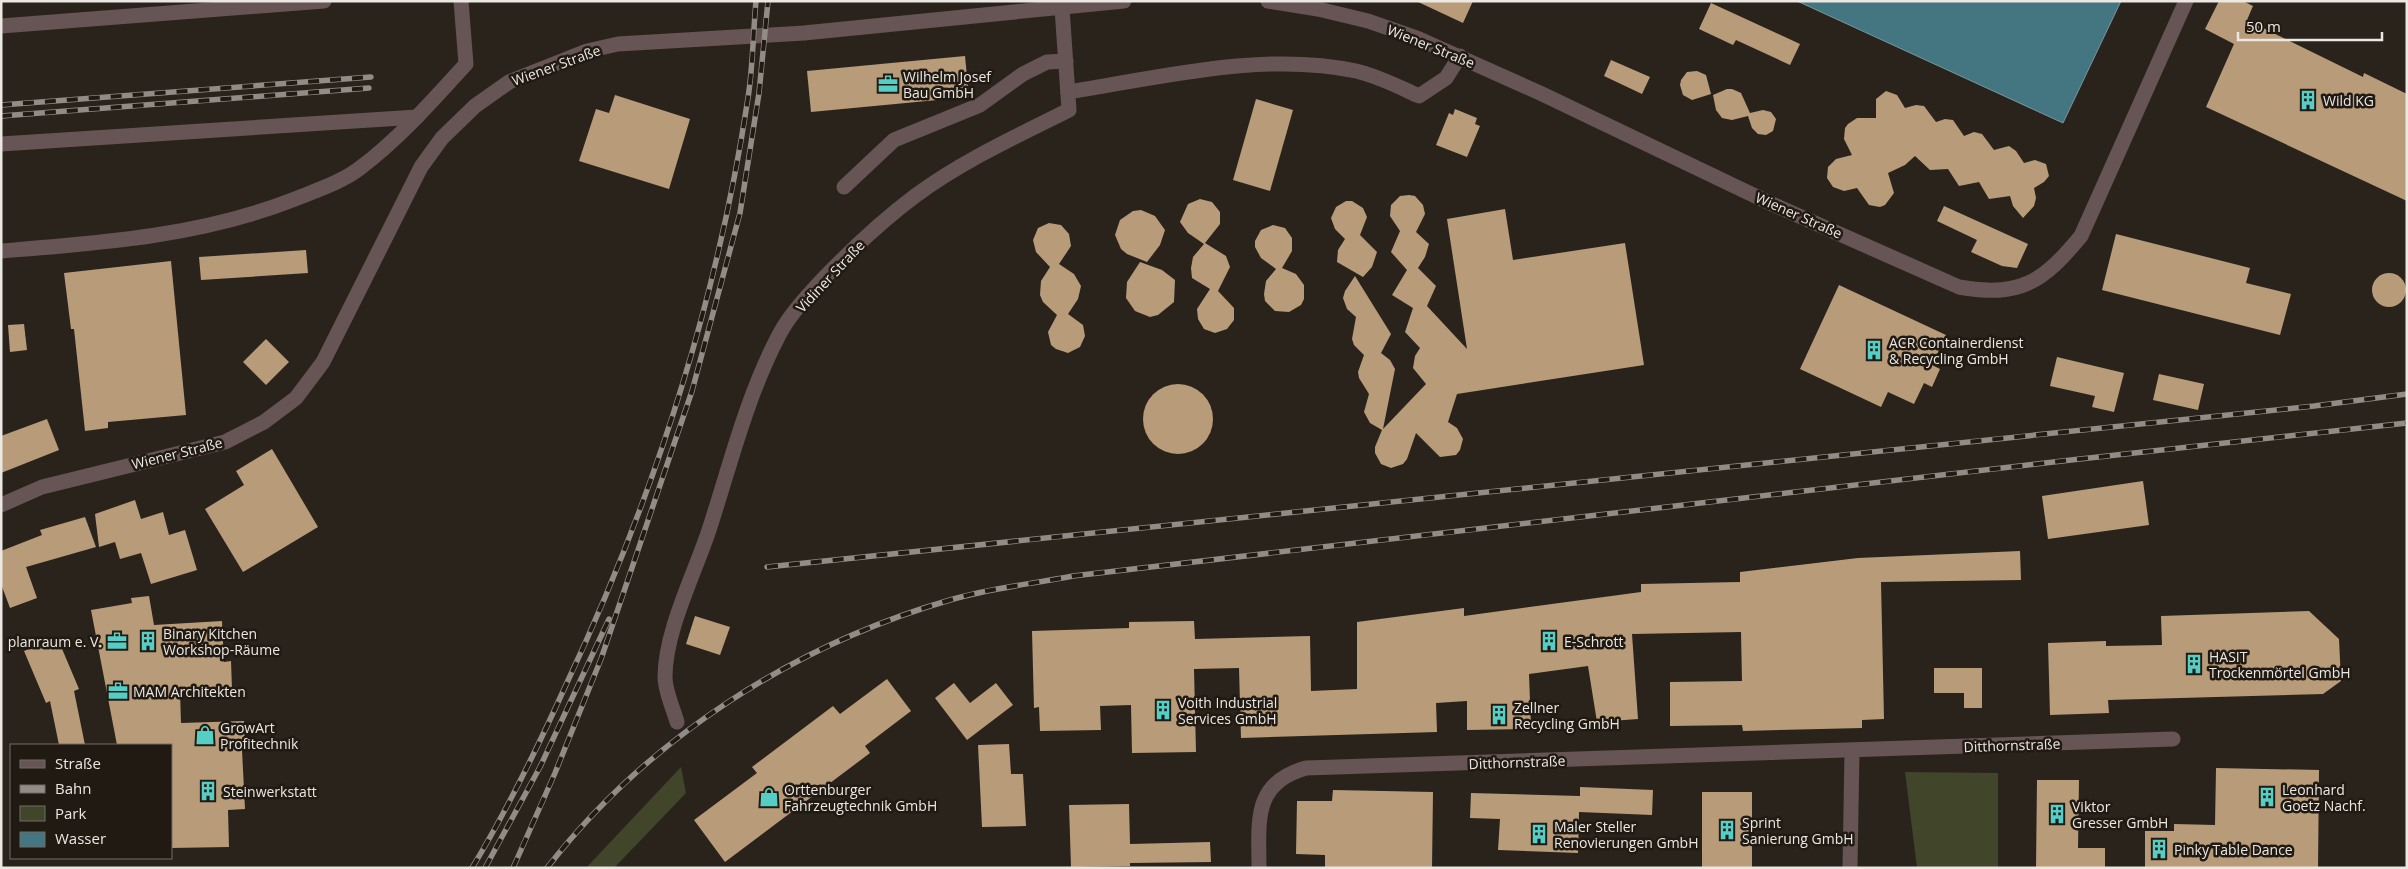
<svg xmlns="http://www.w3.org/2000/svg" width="2408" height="869" font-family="'Open Sans',sans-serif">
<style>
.green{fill:#414529}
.water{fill:#437680;stroke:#75989d}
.building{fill:#b89c7a}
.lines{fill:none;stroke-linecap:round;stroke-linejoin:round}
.minor{stroke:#675454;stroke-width:15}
.rail-casing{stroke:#928c86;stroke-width:5.5}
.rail{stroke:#201a12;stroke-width:4;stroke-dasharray:11;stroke-linecap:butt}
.labels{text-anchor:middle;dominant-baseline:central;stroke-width:5;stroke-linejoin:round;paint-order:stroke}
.street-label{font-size:14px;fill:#ebe7e2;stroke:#201a12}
.poi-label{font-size:14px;fill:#ebe7e2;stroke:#201a12;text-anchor:start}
</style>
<rect width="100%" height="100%" fill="#2a231c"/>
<g class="green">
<polygon points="681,767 686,793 614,868 586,868"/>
<polygon points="1905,772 1998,773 1998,868 1917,868"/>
</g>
<polygon class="water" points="1797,1 2121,1 2063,123"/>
<g class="building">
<polygon points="1416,1 1473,1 1463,23"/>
<polygon points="2219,1 2243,1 2253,6 2247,20 2363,77 2364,73 2407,94 2407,201 2206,107 2234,44 2205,29"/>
<polygon points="1711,3 1800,44 1790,65 1736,40 1733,45 1699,29"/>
<polygon points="965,56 969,97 811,112 807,71"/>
<polygon points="1611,60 1650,77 1642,94 1604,76"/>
<polygon points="1697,71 1706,75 1711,94 1692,100 1683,95 1680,85 1681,80 1687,72"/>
<polygon points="1727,89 1732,89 1741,93 1750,113 1763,110 1771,112 1776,119 1773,131 1766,135 1758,134 1752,128 1748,116 1732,120 1722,118 1716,110 1713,95"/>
<polygon points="1886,91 1897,95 1905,108 1916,105 1924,106 1936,122 1945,119 1953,120 1964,136 1974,132 1982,134 1994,150 2009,146 2016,151 2024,163 2035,160 2046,164 2049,176 2044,182 2034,188 2036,198 2034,206 2023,218 2013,206 2010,196 1989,199 1979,182 1959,186 1948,169 1930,170 1915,156 1905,165 1888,173 1894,193 1885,205 1880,207 1869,205 1857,188 1844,191 1833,187 1827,178 1828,167 1836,159 1852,155 1844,139 1845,128 1848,124 1857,118 1876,118 1876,99"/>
<polygon points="615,95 690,119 669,189 579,161 596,109 609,113"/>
<polygon points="1256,99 1293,110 1270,191 1233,180"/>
<polygon points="1455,109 1477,118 1475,124 1480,126 1467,157 1436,145 1449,113 1453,115"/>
<polygon points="1409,195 1415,196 1423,205 1425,214 1416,232 1429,244 1425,257 1418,268 1436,286 1427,306 1467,349 1447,219 1505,209 1513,260 1625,243 1644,365 1457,394 1448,422 1457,428 1463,439 1460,450 1456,455 1440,457 1416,433 1407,459 1403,464 1391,468 1381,464 1375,453 1375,447 1382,430 1370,423 1364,412 1369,394 1359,378 1358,372 1364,355 1354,345 1352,339 1356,317 1347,309 1343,298 1345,291 1355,276 1391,334 1381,353 1390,360 1395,369 1383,429 1426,384 1413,368 1415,356 1420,348 1405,332 1413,308 1392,295 1407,270 1391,252 1400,231 1390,216 1391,205 1400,196"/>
<polygon points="1200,199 1212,202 1220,212 1220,224 1205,243 1226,256 1230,267 1218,291 1234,308 1234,320 1227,329 1215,333 1204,329 1198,319 1197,309 1210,289 1192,278 1191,268 1193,257 1204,244 1188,233 1180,222 1188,204"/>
<polygon points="1346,201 1352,201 1363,208 1367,217 1360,235 1377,252 1372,267 1363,277 1337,262 1338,250 1345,239 1335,229 1331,218 1336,207"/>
<polygon points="1944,206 2028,244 2017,268 2002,266 1971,252 1977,240 1937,221"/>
<polygon points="1141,210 1155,216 1165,230 1160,245 1147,262 1127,254 1121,249 1115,235 1120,220 1133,211"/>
<polygon points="1049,223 1061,225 1069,234 1071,246 1059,264 1074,274 1081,286 1078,299 1068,314 1083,325 1085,336 1080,347 1068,353 1056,349 1051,345 1048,332 1057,315 1043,302 1040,295 1041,281 1050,267 1036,252 1033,240 1038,228"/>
<polygon points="1273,225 1285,228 1292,238 1292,251 1282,268 1296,274 1304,285 1304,299 1301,305 1289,312 1275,311 1265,301 1264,294 1266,281 1276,269 1261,258 1255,247 1255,241 1261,230"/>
<polygon points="2116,234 2250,268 2246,283 2291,294 2280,335 2102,290"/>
<polygon points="306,250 308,273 201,280 199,257"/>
<polygon points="171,261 186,415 108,422 108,428 85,431 74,329 71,329 64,273"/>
<polygon points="1140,262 1162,270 1175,280 1174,302 1158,315 1150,317 1135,311 1126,298 1127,282"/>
<circle cx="2389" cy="290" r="17"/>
<polygon points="1839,285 1946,335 1932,365 1940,369 1932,387 1924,383 1914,404 1888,392 1881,407 1800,369"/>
<polygon points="24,324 27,350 10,352 8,325"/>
<polygon points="266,339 289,362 266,385 243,362"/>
<polygon points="2057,357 2124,373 2114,412 2092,407 2095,396 2050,386"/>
<polygon points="2159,374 2204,384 2198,410 2153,400"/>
<circle cx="1178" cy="419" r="35"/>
<polygon points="47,419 59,450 1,473 1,436"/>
<polygon points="272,449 318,527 243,572 205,509 244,485 236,471"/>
<polygon points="2143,481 2149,525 2048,539 2042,496"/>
<polygon points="135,500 141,519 163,512 169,535 185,530 197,570 151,584 141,553 120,559 115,542 99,547 95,514"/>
<polygon points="85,517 96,547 26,567 37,598 10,608 1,584 1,551 42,535 40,530"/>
<polygon points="2020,551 2021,580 1881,582 1884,719 1862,720 1862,728 1743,731 1742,725 1670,726 1670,682 1742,681 1741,632 1632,634 1638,719 1597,722 1588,666 1529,674 1531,729 1467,730 1467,701 1436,703 1437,732 1241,738 1239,668 1194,669 1196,752 1132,753 1131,705 1100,706 1101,730 1040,731 1039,707 1034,708 1032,631 1129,628 1129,622 1194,621 1195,639 1310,636 1311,691 1357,689 1357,622 1464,608 1464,616 1641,592 1641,584 1740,582 1740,572 1858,558"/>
<polygon points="149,596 154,625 222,621 224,662 231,661 232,689 180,692 181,723 244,721 245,750 242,750 245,809 228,810 229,847 171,848 171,745 117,745 91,610 132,603 131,598"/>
<polygon points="2309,611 2339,639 2341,681 2323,694 2108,700 2109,713 2050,715 2048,643 2106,641 2106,646 2162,645 2161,616"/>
<polygon points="695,616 730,627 720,655 686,644"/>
<polygon points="57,637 79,689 74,691 85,745 59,745 50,701 46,703 24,651"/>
<polygon points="1934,668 1982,668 1982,708 1964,708 1964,693 1934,693"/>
<polygon points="887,679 911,711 865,746 870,753 725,862 694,820 757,773 752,767 833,706 840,714"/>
<polygon points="954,683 970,703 996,683 1013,705 967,740 935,698"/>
<polygon points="1009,744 1011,774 1023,774 1026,826 982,827 978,745"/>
<polygon points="2216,768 2319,770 2318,868 2145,868 2145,831 2174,831 2174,824 2215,825"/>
<polygon points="2037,780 2079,780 2078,848 2105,848 2105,868 2036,868"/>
<polygon points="1580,787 1653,790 1652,815 1579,812 1578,853 1498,850 1500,819 1470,818 1471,793 1580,796"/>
<polygon points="1333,790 1433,792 1432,868 1325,868 1325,855 1296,854 1297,801 1332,801"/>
<rect x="1702" y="792" width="50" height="76"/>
<polygon points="1129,804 1130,844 1210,842 1211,862 1130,863 1130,866 1071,867 1069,805"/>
</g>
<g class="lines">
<g class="minor">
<path d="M1268 1 1318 9 1368 21 1417 38 1540 93 1772 204 1959 287C2020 298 2043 282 2081 236L2186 1"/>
<polyline points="1,26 324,1"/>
<path d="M1068 92C1159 78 1264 51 1356 71 1378 76 1399 87 1419 96L1446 78 1460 56"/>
<polyline points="1,144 417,117"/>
<polyline points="844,187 894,140 980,105 1023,74 1047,62 1066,61"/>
<path d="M1 251C102 243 201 236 295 199 317 190 342 182 360 168 400 138 433 100 466 64L461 1"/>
<polyline points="1,505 42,487 225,442 264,422 296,398 323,362 421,167 442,138 475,106 509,82 587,51 618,44 804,33 1124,1"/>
<path d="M677 722C673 708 665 691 665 677 665 630 696 571 710 527 731 462 747 396 779 335 790 314 809 294 825 277 853 248 883 220 915 196 962 161 1017 136 1069 110L1062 8"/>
<path d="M1259 868C1259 822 1252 783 1306 768L2173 739"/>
<polyline points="1850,868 1852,751"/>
</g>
<defs>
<g id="rail">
<polyline points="1,105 371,77"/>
<polyline points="1,116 369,88"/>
<polyline points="767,567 2314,406 2407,394"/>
<path d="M472 868C507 810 537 749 565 687 653 500 717 302 748 98 753 66 753 33 756 1"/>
<polyline points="485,868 540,767 609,619"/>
<polyline points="513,868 555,773 601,659 692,391 740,213 759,93 768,1"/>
<path d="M547 868C647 739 794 645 950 600 990 588 1032 584 1073 576L2071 460 2407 423"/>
</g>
</defs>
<use href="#rail" class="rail-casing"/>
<use href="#rail" class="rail"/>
</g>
<defs>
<symbol id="office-bare" viewBox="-9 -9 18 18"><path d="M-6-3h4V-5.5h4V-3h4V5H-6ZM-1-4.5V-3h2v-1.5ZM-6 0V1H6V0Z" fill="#55cec5" stroke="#201a12" stroke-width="2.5" paint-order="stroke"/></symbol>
<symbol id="building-bare" viewBox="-9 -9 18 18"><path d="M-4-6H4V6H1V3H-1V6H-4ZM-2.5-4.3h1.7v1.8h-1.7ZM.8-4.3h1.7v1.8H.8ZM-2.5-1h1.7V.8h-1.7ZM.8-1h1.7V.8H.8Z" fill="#55cec5" stroke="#201a12" stroke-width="2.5" paint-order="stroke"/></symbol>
<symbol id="shop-bare" viewBox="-9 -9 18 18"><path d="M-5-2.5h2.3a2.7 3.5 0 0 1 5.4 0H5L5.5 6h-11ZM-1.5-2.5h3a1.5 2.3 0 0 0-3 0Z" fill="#55cec5" stroke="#201a12" stroke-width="2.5" paint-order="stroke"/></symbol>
</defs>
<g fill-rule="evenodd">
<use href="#office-bare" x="874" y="70" width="28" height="28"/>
<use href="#building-bare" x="2294" y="86" width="28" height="28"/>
<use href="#building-bare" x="1860" y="336" width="28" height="28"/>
<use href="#office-bare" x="103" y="627" width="28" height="28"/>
<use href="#building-bare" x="134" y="627" width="28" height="28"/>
<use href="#building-bare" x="1535" y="627" width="28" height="28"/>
<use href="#building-bare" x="2180" y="650" width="28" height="28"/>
<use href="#office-bare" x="104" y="677" width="28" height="28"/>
<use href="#building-bare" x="1149" y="696" width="28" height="28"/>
<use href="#building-bare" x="1485" y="701" width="28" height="28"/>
<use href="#shop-bare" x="191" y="721" width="28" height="28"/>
<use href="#building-bare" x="194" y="777" width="28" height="28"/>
<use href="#shop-bare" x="755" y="783" width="28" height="28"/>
<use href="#building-bare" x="2253" y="783" width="28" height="28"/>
<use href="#building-bare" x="2043" y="800" width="28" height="28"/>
<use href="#building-bare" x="1713" y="816" width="28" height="28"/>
<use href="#building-bare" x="1525" y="820" width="28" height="28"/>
<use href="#building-bare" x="2145" y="835" width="28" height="28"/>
</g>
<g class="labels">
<g class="street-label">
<text transform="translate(1431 46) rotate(22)">Wiener Straße</text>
<text transform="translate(556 65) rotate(-20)">Wiener Straße</text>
<text transform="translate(1799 215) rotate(24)">Wiener Straße</text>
<text transform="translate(830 276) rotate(-47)">Vidiner Straße</text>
<text transform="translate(177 453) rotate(-14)">Wiener Straße</text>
<text transform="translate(2012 745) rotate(-2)">Ditthornstraße</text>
<text transform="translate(1517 762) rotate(-2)">Ditthornstraße</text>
</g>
<g class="poi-label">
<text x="903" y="76">Wilhelm Josef<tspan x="903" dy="16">Bau GmbH</tspan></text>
<text x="2323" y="100">Wild KG</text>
<text x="1889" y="342">ACR Containerdienst<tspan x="1889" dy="16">&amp; Recycling GmbH</tspan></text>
<text x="163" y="633">Binary Kitchen<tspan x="163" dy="16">Workshop-Räume</tspan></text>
<text x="102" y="641" text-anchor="end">planraum e. V.</text>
<text x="1564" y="641">E-Schrott</text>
<text x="2209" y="656">HASIT<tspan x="2209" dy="16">Trockenmörtel GmbH</tspan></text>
<text x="133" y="691">MAM Architekten</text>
<text x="1178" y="702">Voith Industrial<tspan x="1178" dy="16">Services GmbH</tspan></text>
<text x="1514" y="707">Zellner<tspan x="1514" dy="16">Recycling GmbH</tspan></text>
<text x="220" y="727">GrowArt<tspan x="220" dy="16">Profitechnik</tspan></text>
<text x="784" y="789">Orttenburger<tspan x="784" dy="16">Fahrzeugtechnik GmbH</tspan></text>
<text x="2282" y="789">Leonhard<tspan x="2282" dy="16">Goetz Nachf.</tspan></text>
<text x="223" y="791">Steinwerkstatt</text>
<text x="2072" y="806">Viktor<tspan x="2072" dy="16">Gresser GmbH</tspan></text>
<text x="1742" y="822">Sprint<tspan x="1742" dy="16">Sanierung GmbH</tspan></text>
<text x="1554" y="826">Maler Steller<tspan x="1554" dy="16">Renovierungen GmbH</tspan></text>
<text x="2174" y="849">Pinky Table Dance</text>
</g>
</g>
<rect width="2408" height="869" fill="none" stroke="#ebe7e2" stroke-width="5"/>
<rect x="10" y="744" width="162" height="115" fill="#201a12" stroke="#716c65"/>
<rect x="20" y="760" width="25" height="8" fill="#675454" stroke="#716c65"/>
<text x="55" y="769" font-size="15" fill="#ebe7e2">Straße</text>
<rect x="20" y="785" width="25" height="8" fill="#928c86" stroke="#716c65"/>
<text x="55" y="794" font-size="15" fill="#ebe7e2">Bahn</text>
<rect x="20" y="806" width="25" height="15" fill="#414529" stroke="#716c65"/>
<text x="55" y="819" font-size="15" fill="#ebe7e2">Park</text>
<rect x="20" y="832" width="25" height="15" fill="#437680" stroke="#716c65"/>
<text x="55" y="844" font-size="15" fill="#ebe7e2">Wasser</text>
<path d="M2238 32v8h144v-8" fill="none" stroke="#ebe7e2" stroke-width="2.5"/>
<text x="2246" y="32" font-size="15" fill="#ebe7e2" stroke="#201a12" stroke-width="4" paint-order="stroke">50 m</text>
</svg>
